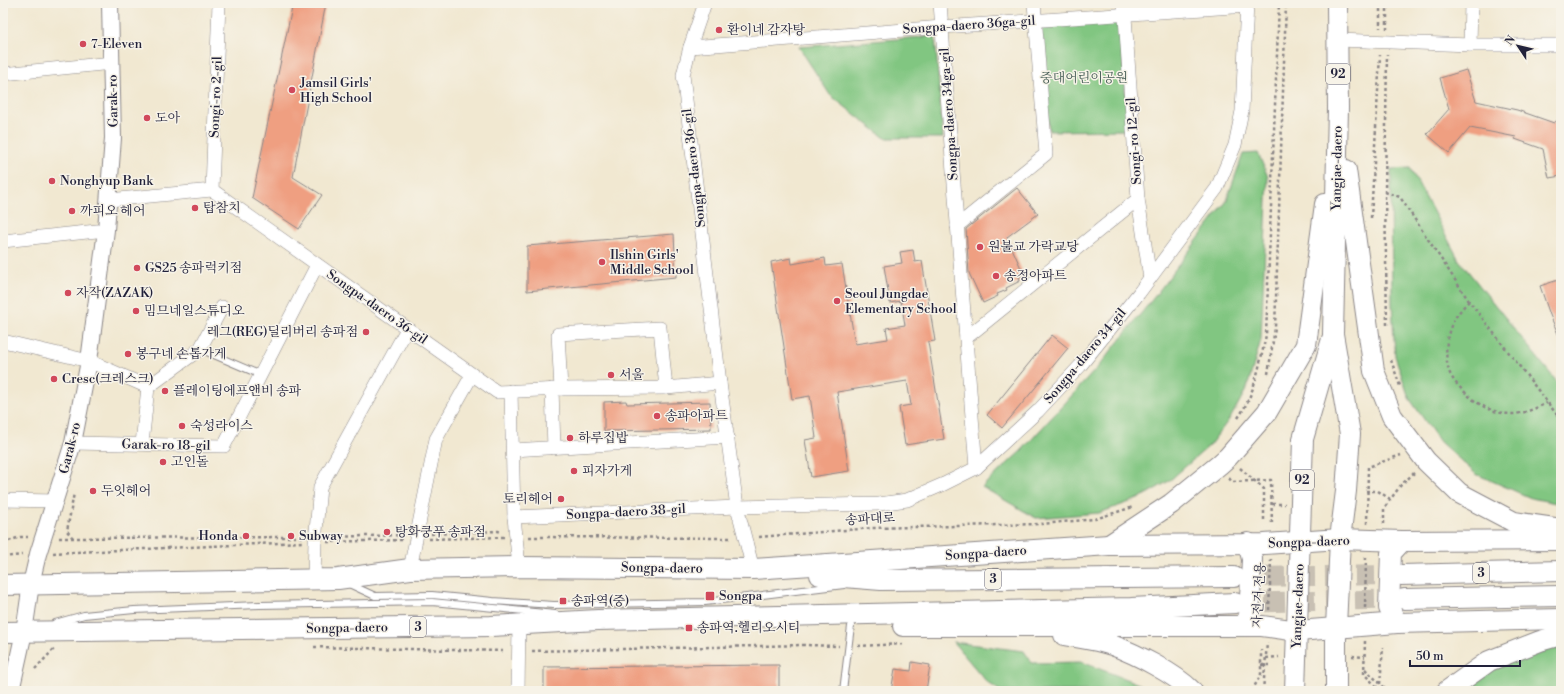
<svg xmlns="http://www.w3.org/2000/svg" width="1564" height="694" font-family="'Libre Bodoni','Noto Serif KR',serif">
<style>
.green{fill:#81c681;stroke:#52745e}
.building{fill:#ef9f81}
.lines{fill:none;stroke-linecap:round;stroke-linejoin:round}
.primary-tunnel{stroke:#c8c0b3;stroke-width:20;stroke-dasharray:20 10;stroke-linecap:butt}
.service-casing{stroke:#8a8586;stroke-width:8}
.minor-casing{stroke:#8a8586;stroke-width:14}
.tertiary-casing{stroke:#8a8586;stroke-width:18}
.primary-casing{stroke:#8a8586;stroke-width:22}
.path{stroke:#8a8586;stroke-width:2.5;stroke-dasharray:3 3;stroke-linecap:butt}
.service{stroke:#fff;stroke-width:6}
.minor{stroke:#fff;stroke-width:13}
.tertiary{stroke:#fff;stroke-width:16}
.primary{stroke:#fff;stroke-width:20}
.poi-dot{fill:#d1495b;stroke:#f7f3e8;stroke-width:1.5}
.labels{text-anchor:middle;dominant-baseline:central;stroke-width:3;stroke-linejoin:round;paint-order:stroke}
.shield{fill:#f7f3e8;stroke:#62616f;stroke-width:1}
.shield-label{font-size:12px;font-weight:bold;fill:#22223b}
.street-label{font-size:13px;fill:#22223b;stroke:#f7f3e8}
.poi-label{font-size:13px;fill:#22223b;stroke:#f7f3e8;text-anchor:start}
.park-label{font-size:13px;fill:#435b54;stroke:#f7f3e8}
</style>
<rect width="100%" height="100%" fill="#f7f3e8"/>
<filter id="ink" filterUnits="userSpaceOnUse"><feTurbulence type="fractalNoise" baseFrequency=".025" numOctaves="2"/><feDisplacementMap in="SourceGraphic" scale="8" xChannelSelector="R" yChannelSelector="G"/><feConvolveMatrix kernelMatrix="1 2 1 2 8 2 1 2 1" color-interpolation-filters="sRGB"/></filter>
<filter id="wash" filterUnits="userSpaceOnUse"><feTurbulence type="fractalNoise" baseFrequency=".012" numOctaves="4" result="noise"/><feDisplacementMap in="SourceGraphic" scale="16" xChannelSelector="R" yChannelSelector="G"/><feGaussianBlur stdDeviation="0.9" result="paint"/><feColorMatrix in="noise" values="0 0 0 0 0 0 0 0 0 0 0 0 0 0 0 0 0 1.4 0 .05"/><feComposite in="paint" operator="in"/></filter>
<g filter="url(#wash)">
<rect width="100%" height="100%" fill="#f1e8d1"/>
<g class="green">
<polygon points="1120,19 1128,130 1049,131 1040,25"/>
<polygon points="935,36 943,138 885,138 830,95 799,47"/>
<polygon points="1258,153 1268,177 1261,340 1247,388 1231,417 1209,446 1169,481 1138,499 1099,513 1036,518 982,487 1021,451 1098,367 1155,296 1226,202 1243,154"/>
<polygon points="1410,168 1459,260 1561,387 1561,504 1531,498 1476,474 1440,442 1409,398 1395,356 1392,304 1391,169"/>
<polygon points="953,642 1024,651 1032,663 1082,662 1149,688 1153,691 1000,691 986,681"/>
<polygon points="1561,644 1561,691 1460,691 1490,668"/>
</g>
<g id="blocks">
<g class="building">
<polygon points="293,3 326,3 293,177 322,195 299,229 252,198"/>
<polygon points="1466,70 1476,101 1517,110 1554,123 1561,117 1561,176 1549,178 1543,149 1515,139 1516,137 1470,128 1449,153 1427,134 1449,109 1440,78"/>
<polygon points="1017,188 1038,214 1007,237 1024,275 1019,277 1020,281 1006,288 1007,290 997,294 998,296 983,303 969,273 966,229"/>
<polygon points="674,234 676,277 527,291 527,246"/>
<polygon points="913,250 915,262 922,261 935,341 928,342 944,439 905,445 899,407 911,405 907,381 837,392 849,471 811,477 805,440 816,438 810,396 792,399 771,262 791,258 792,264 825,258 826,266 842,264 855,344 888,339 886,328 905,325 901,301 890,303 884,266 902,263 900,252"/>
<polygon points="1561,279 1561,341 1550,315 1540,286"/>
<polygon points="1052,335 1068,348 1002,428 987,415"/>
<polygon points="626,401 627,404 710,402 711,429 604,431 604,402"/>
<polygon points="912,662 930,665 926,691 891,691 895,669 911,671"/>
<polygon points="779,665 779,691 544,691 544,667"/>
</g>
</g>
</g>
<g filter="url(#ink)">
<use href="#blocks" fill-opacity="0" stroke="#8a8586" stroke-width="1"/>
<g class="lines">
<g class="primary-tunnel">
<polyline points="1235,577 1401,575"/>
<polyline points="1235,603 1404,599"/>
</g>
<defs>
<g id="service">
<polyline points="200,349 261,375"/>
<polyline points="347,583 375,596 432,595 493,601 554,605 705,602 844,585"/>
<polyline points="55,623 84,615 134,610 259,605 432,602 555,614"/>
<polyline points="843,691 851,626"/>
</g>
<g id="minor">
<polyline points="705,3 690,47 683,75 720,383 737,507 753,569"/>
<polyline points="940,3 976,468"/>
<polyline points="1124,3 1138,199 1150,278"/>
<polyline points="1338,40 1470,45 1561,45"/>
<polyline points="1470,45 1471,3"/>
<polyline points="690,47 942,27 1247,6"/>
<polyline points="3,74 112,63"/>
<polyline points="212,190 497,392 561,389 666,388 720,383"/>
<polyline points="212,190 219,3"/>
<polyline points="109,200 212,190"/>
<polyline points="957,226 1046,154 1034,3"/>
<polyline points="3,241 106,230"/>
<polyline points="966,338 1138,199"/>
<polyline points="3,341 89,361 148,387 200,349 222,307"/>
<polyline points="552,389 554,448"/>
<polyline points="561,389 558,334 660,328 666,388"/>
<polyline points="511,391 514,517 519,567"/>
<polyline points="73,443 224,446 317,265"/>
<polyline points="142,444 148,387"/>
<polyline points="513,450 728,437"/>
<polyline points="3,500 56,501"/>
<polyline points="514,517 737,507 879,504 907,500 944,484 976,468 1038,411 1080,366 1139,293 1217,188 1235,145 1242,111 1247,3"/>
<polyline points="410,569 436,439 472,375"/>
<polyline points="314,579 315,542 320,487 407,329"/>
<polyline points="518,691 519,624"/>
</g>
<polyline id="tertiary" points="11,691 24,632 31,584 38,554 73,443 89,361 106,230 113,138 110,3"/>
<g id="primary">
<polyline points="1346,170 1374,371 1392,416 1426,461 1459,493 1514,522 1561,529"/>
<polyline points="1109,545 1171,504 1219,465 1228,457 1267,412 1306,345 1325,204"/>
<polyline points="820,575 881,580 1234,577"/>
<polyline points="1401,575 1561,571"/>
<polyline points="3,585 338,579 410,569 519,567 753,569 1109,545 1264,544 1340,539 1402,541 1561,540"/>
<polyline points="1404,599 1561,596"/>
<polyline points="1397,623 1389,608 1391,553 1402,541"/>
<polyline points="903,626 1262,626 1298,631 1397,623 1561,619"/>
<polyline points="1244,626 1249,616 1252,559 1248,543"/>
<polyline points="3,632 491,626 598,620 1131,608 1235,603"/>
<path d="M1064 635C1080 638 1097 640 1112 645 1136 654 1174 673 1192 691"/>
<polyline points="1295,691 1303,439 1332,339"/>
<polyline points="1336,691 1336,627 1340,539 1346,491 1350,434 1333,334 1338,108 1337,3"/>
<polyline points="1447,691 1489,661 1540,641 1561,635"/>
</g>
</defs>
<use href="#service" class="service-casing"/>
<use href="#minor" class="minor-casing"/>
<use href="#tertiary" class="tertiary-casing"/>
<use href="#primary" class="primary-casing"/>
<g class="path">
<polyline points="1380,3 1380,28"/>
<polyline points="1387,3 1387,29"/>
<polyline points="1385,192 1400,197 1469,301 1561,420"/>
<polyline points="1371,218 1380,55"/>
<path d="M1469 301C1464 306 1459 312 1455 318 1446 332 1444 355 1449 371 1452 380 1461 389 1468 395 1479 406 1496 414 1512 414 1524 414 1536 408 1547 403"/>
<polyline points="1387,325 1385,192 1387,54"/>
<polyline points="1391,360 1400,386"/>
<polyline points="1268,374 1275,328 1286,3"/>
<path d="M1238 418C1255 394 1260 363 1266 335L1279 3"/>
<polyline points="1240,468 1264,489 1264,523"/>
<polyline points="1229,478 1232,482 1271,480 1272,526"/>
<polyline points="1366,491 1378,491 1390,499"/>
<polyline points="1272,504 1285,504"/>
<polyline points="1367,524 1368,467 1401,455"/>
<polyline points="1384,524 1384,508 1401,485 1414,473"/>
<polyline points="431,534 498,531 502,532"/>
<polyline points="329,537 404,535"/>
<polyline points="529,537 732,538"/>
<polyline points="759,537 872,528 1041,524 1095,519 1133,507"/>
<polyline points="59,538 302,537"/>
<polyline points="73,538 67,531 74,493"/>
<polyline points="429,539 504,537"/>
<polyline points="327,542 402,540"/>
<polyline points="3,543 20,537 28,537"/>
<polyline points="53,553 302,542"/>
<polyline points="3,557 22,555"/>
<polyline points="1365,608 1366,555"/>
<polyline points="1269,610 1271,559"/>
<polyline points="1365,641 1364,674 1381,691"/>
<polyline points="858,646 903,644"/>
<polyline points="314,647 505,651"/>
<polyline points="532,651 804,645 839,646"/>
<polyline points="1352,656 1365,657"/>
<polyline points="1266,658 1279,657"/>
<polyline points="1261,665 1273,665"/>
<polyline points="35,669 55,648"/>
<polyline points="1365,669 1388,691"/>
<polyline points="1380,684 1383,647"/>
<polyline points="1252,691 1261,674 1261,650"/>
<polyline points="1263,691 1267,643"/>
</g>
<use href="#service" class="service"/>
<use href="#minor" class="minor"/>
<use href="#tertiary" class="tertiary"/>
<use href="#primary" class="primary"/>
</g>
</g>
<g class="poi-dot">
<circle cx="719" cy="30" r="4"/>
<circle cx="83" cy="44" r="4"/>
<circle cx="292" cy="90" r="4"/>
<circle cx="147" cy="118" r="4"/>
<circle cx="52" cy="181" r="4"/>
<circle cx="195" cy="208" r="4"/>
<circle cx="72" cy="211" r="4"/>
<circle cx="980" cy="247" r="4"/>
<circle cx="602" cy="262" r="4"/>
<circle cx="137" cy="268" r="4"/>
<circle cx="996" cy="276" r="4"/>
<circle cx="68" cy="293" r="4"/>
<circle cx="837" cy="301" r="4"/>
<circle cx="136" cy="311" r="4"/>
<circle cx="366" cy="332" r="4"/>
<circle cx="128" cy="354" r="4"/>
<circle cx="611" cy="375" r="4"/>
<circle cx="54" cy="379" r="4"/>
<circle cx="165" cy="391" r="4"/>
<circle cx="657" cy="416" r="4"/>
<circle cx="182" cy="426" r="4"/>
<circle cx="570" cy="438" r="4"/>
<circle cx="163" cy="462" r="4"/>
<circle cx="574" cy="471" r="4"/>
<circle cx="93" cy="491" r="4"/>
<circle cx="561" cy="499" r="4"/>
<circle cx="387" cy="532" r="4"/>
<circle cx="246" cy="536" r="4"/>
<circle cx="291" cy="536" r="4"/>
<rect x="705" y="591" width="10" height="10" rx="2"/>
<rect x="559" y="597" width="8" height="8" rx="2"/>
<rect x="685" y="624" width="8" height="8" rx="2"/>
</g>
<g class="labels">
<g class="shield">
<rect x="1326" y="64" width="24" height="20" rx="3"/>
<rect x="1290" y="470" width="24" height="20" rx="3"/>
<rect x="1473" y="563" width="16" height="20" rx="3"/>
<rect x="985" y="569" width="16" height="20" rx="3"/>
<rect x="410" y="617" width="16" height="20" rx="3"/>
</g>
<g class="shield-label">
<text x="1338" y="74">92</text>
<text x="1302" y="480">92</text>
<text x="1481" y="573">3</text>
<text x="993" y="579">3</text>
<text x="418" y="627">3</text>
</g>
<g class="street-label">
<text transform="translate(969 25) rotate(-4)">Songpa-daero 36ga-gil</text>
<text transform="translate(216 97) rotate(-88)">Songi-ro 2-gil</text>
<text transform="translate(113 101) rotate(-91)">Garak-ro</text>
<text transform="translate(949 114) rotate(-94)">Songpa-daero 34ga-gil</text>
<text transform="translate(1134 141) rotate(-94)">Songi-ro 12-gil</text>
<text transform="translate(694 168) rotate(-97)">Songpa-daero 36-gil</text>
<text transform="translate(1337 168) rotate(-89)">Yangjae-daero</text>
<text transform="translate(377 307) rotate(35)">Songpa-daero 36-gil</text>
<text transform="translate(1085 356) rotate(-50)">Songpa-daero 34-gil</text>
<text transform="translate(166 445) rotate(1)">Garak-ro 18-gil</text>
<text transform="translate(70 448) rotate(-76)">Garak-ro</text>
<text transform="translate(626 512) rotate(-3)">Songpa-daero 38-gil</text>
<text transform="translate(870 519) rotate(-3)">송파대로</text>
<text transform="translate(1309 542) rotate(-2)">Songpa-daero</text>
<text transform="translate(986 553) rotate(-4)">Songpa-daero</text>
<text transform="translate(662 568) rotate(1)">Songpa-daero</text>
<text transform="translate(1259 595) rotate(-87)">자전거 전용</text>
<text transform="translate(1298 606) rotate(-88)">Yangjae-daero</text>
<text transform="translate(347 628) rotate(-1)">Songpa-daero</text>
</g>
<g class="poi-label">
<text x="727" y="30">환이네 감자탕</text>
<text x="91" y="44">7-Eleven</text>
<text x="300" y="83">Jamsil Girls'<tspan x="300" dy="15">High School</tspan></text>
<text x="155" y="118">도아</text>
<text x="60" y="181">Nonghyup Bank</text>
<text x="203" y="208">탑참치</text>
<text x="80" y="211">까피오 헤어</text>
<text x="988" y="247">원불교 가락교당</text>
<text x="610" y="255">Ilshin Girls'<tspan x="610" dy="15">Middle School</tspan></text>
<text x="145" y="268">GS25 송파럭키점</text>
<text x="1004" y="276">송정아파트</text>
<text x="76" y="293">자작(ZAZAK)</text>
<text x="845" y="294">Seoul Jungdae<tspan x="845" dy="15">Elementary School</tspan></text>
<text x="144" y="311">밈므네일스튜디오</text>
<text x="358" y="332" text-anchor="end">레그(REG)딜리버리 송파점</text>
<text x="136" y="354">봉구네 손톱가게</text>
<text x="619" y="375">서울</text>
<text x="62" y="379">Cresc(크레스크)</text>
<text x="173" y="391">플레이팅에프앤비 송파</text>
<text x="665" y="416">송파아파트</text>
<text x="190" y="426">숙성라이스</text>
<text x="578" y="438">하루집밥</text>
<text x="171" y="462">고인돌</text>
<text x="582" y="471">피자가게</text>
<text x="101" y="491">두잇헤어</text>
<text x="553" y="499" text-anchor="end">토리헤어</text>
<text x="395" y="532">탕화쿵푸 송파점</text>
<text x="238" y="536" text-anchor="end">Honda</text>
<text x="299" y="536">Subway</text>
<text x="719" y="596">Songpa</text>
<text x="571" y="601">송파역(중)</text>
<text x="697" y="628">송파역.헬리오시티</text>
</g>
<g class="park-label">
<text x="1084" y="78">중대어린이공원</text>
</g>
</g>
<rect width="1564" height="694" fill="none" stroke="#f7f3e8" stroke-width="16"/>
<g transform="translate(1518 46) rotate(305)" stroke="#f7f3e8" stroke-width="3" paint-order="stroke">
<path d="M0-3L7 15L0 10L-7 15Z" fill="#22223b"/>
<text y="-6" font-size="11" font-weight="bold" text-anchor="middle" fill="#22223b">N</text>
</g>
<path d="M1410 660v6h110v-6" fill="none" stroke="#22223b" stroke-width="2"/>
<text x="1416" y="660" font-size="12" fill="#22223b" stroke="#f7f3e8" stroke-width="3" paint-order="stroke">50 m</text>
</svg>
